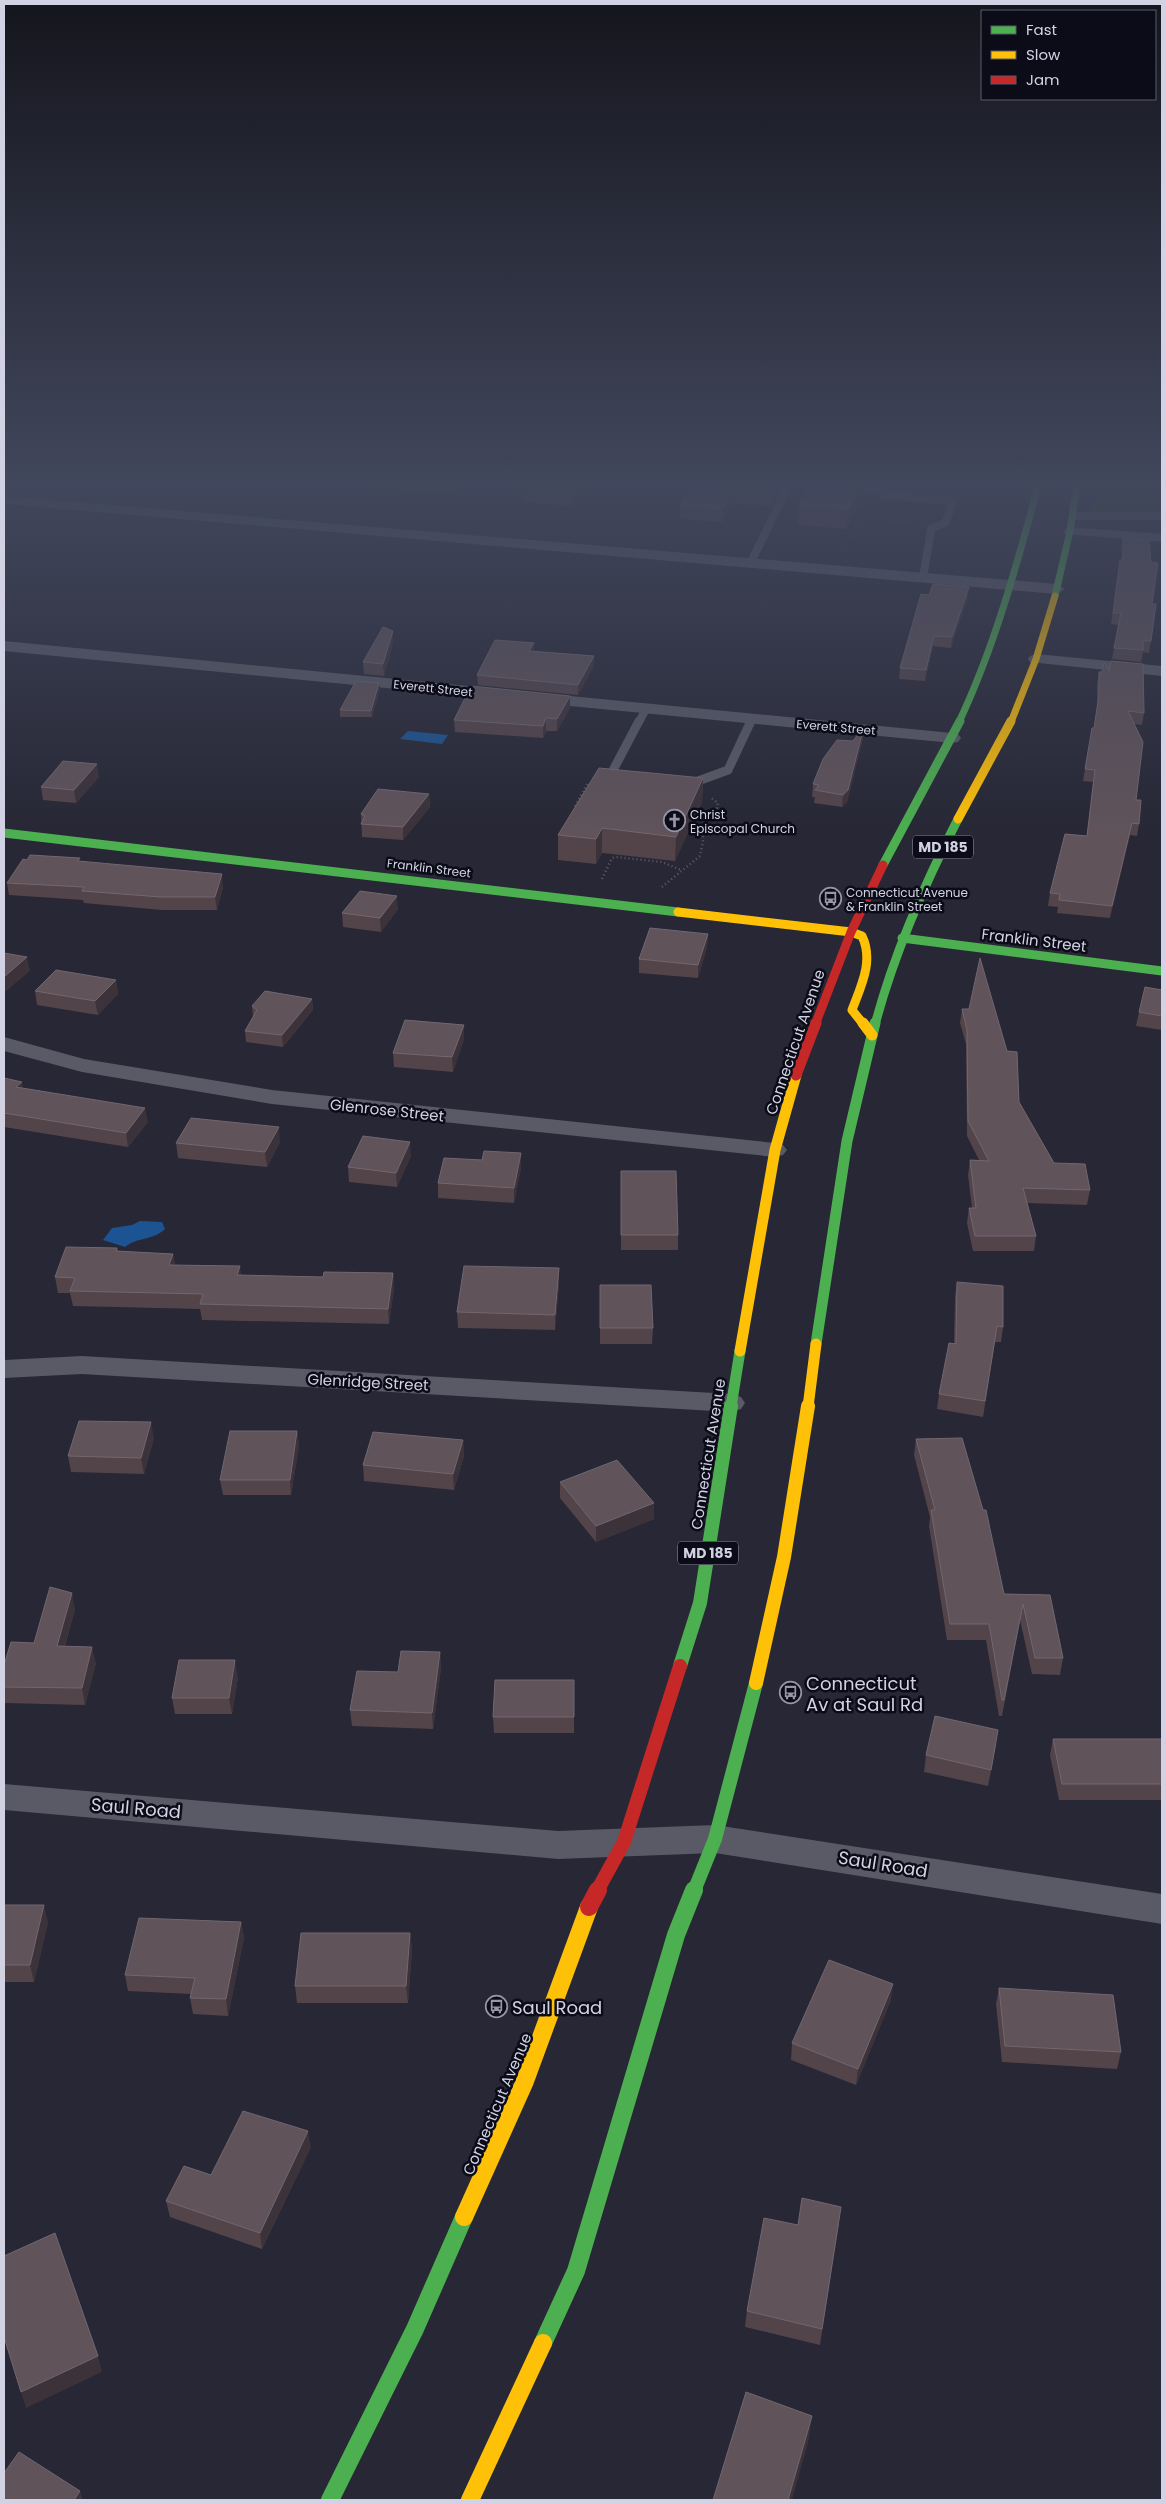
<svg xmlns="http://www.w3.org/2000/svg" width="1166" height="2504" font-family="Poppins,sans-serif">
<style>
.green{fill:#254514}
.water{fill:#1c5493}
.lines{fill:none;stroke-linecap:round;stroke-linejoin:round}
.path-far1{stroke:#5d5d67;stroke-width:2;stroke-dasharray:0.5 2.5;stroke-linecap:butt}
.path{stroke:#5d5d67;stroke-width:2.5;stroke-dasharray:1 3;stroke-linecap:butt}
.lane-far1{stroke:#595a65;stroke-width:8}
.lane{stroke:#595a65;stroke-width:9}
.street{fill:#595a65;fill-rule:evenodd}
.fast-far4{stroke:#4caf50;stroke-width:7}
.fast-far3{stroke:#4caf50;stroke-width:9}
.fast-far2{stroke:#4caf50;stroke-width:11}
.fast-far1{stroke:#4caf50;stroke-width:14}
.fast{stroke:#4caf50;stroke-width:18}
.slow-far4{stroke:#ffc107;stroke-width:7}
.slow-far3{stroke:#ffc107;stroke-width:9}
.slow-far2{stroke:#ffc107;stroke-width:11}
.slow-far1{stroke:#ffc107;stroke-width:14}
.slow{stroke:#ffc107;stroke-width:18}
.jam-far3{stroke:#c62828;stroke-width:9}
.jam-far2{stroke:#c62828;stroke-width:11}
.jam-far1{stroke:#c62828;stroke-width:14}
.jam{stroke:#c62828;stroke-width:18}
.wall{fill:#53444a}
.shaded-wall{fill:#3b323a}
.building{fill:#60535a;stroke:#726770}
.labels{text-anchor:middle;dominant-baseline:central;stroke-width:5;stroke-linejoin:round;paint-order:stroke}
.far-street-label{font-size:12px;fill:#d1d2e4;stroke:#0c0c18}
.far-poi-label{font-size:12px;fill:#d1d2e4;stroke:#0c0c18;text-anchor:start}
.shield{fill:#0c0c18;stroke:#9697a7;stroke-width:1}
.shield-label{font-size:14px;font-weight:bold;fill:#d1d2e4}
.street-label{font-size:15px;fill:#d1d2e4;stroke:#0c0c18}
.near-poi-label{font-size:18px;fill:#d1d2e4;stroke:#0c0c18;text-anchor:start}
.near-street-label{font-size:18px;fill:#d1d2e4;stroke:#0c0c18}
</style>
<rect width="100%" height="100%" fill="#272735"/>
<polygon class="green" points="1101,483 1162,483 1162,513 1090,513 1092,501 1101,496"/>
<g class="water">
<polygon points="408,731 448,735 442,744 400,739"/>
<path d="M140 1221 162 1222 165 1229C152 1241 140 1236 125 1247L103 1240 112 1228 132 1225Z"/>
</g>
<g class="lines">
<g class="path-far1">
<polyline points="858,517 861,512"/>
<polyline points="844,549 858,517 913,522"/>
</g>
<g class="path">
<polyline points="575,806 588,783 591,784"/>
<polyline points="602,879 612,858 616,857 662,862 681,870"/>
<polyline points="662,887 700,856 703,842 703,818 717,808 718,803 711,798"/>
</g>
<g class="lane-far1">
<polyline points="794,483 825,486"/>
<polyline points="888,483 884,495 953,501 946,522 931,529 923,578"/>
<polyline points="850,488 885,490"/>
<polyline points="780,502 789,483"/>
<polyline points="1073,516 1162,516"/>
<polyline points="751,562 778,507"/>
<polyline points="639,722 646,709"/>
<polyline points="750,722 752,719"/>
</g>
<g class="lane">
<polyline points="618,777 610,776 639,721"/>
<polyline points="687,785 728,770 751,721"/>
</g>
<g class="street">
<polygon points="4,496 1057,584 1065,589 1057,594 4,504"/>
<polygon points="1070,527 1162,534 1162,542 1065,534 1063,531"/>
<polygon points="4,641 952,733 958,734 961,738 958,742 952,743 4,651"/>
<polygon points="1036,654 1162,666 1162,676 1030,662 1028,659 1030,656"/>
<polygon points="4,1037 84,1059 272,1090 775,1143 783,1145 787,1150 783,1155 775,1157 272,1104 82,1072 4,1051"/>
<polygon points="82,1356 731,1394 741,1397 745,1403 741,1409 731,1412 82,1374 4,1378 4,1360"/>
<polygon points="4,1784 558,1831 715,1825 1162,1894 1162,1924 715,1853 558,1859 4,1810"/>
</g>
<g class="fast-far4">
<polyline points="1055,596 1070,531 1077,483"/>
<path d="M959 722C995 646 1017 564 1039 483"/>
</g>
<g class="fast-far3">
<polyline points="4,833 678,912"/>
<polyline points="883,865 960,721"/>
<polyline points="902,938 1162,971"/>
<path d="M875 1025C894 953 924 885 958 819"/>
</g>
<g class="fast-far2">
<polyline points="816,1344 847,1141 875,1023"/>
<polyline points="731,1407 740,1351"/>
</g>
<g class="fast-far1">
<polyline points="680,1666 700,1603 731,1406"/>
<polyline points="694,1891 715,1839 756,1683"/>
</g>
<g class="fast">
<polyline points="543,2343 576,2271 676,1935 694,1890"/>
<polyline points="330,2500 415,2329 464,2217"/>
</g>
<polyline class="slow-far4" points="1011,722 1036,659 1055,596"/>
<g class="slow-far3">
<polyline points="958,819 1011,721"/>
<polyline points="678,912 851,932"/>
<path d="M851 932 862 936C874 961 861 986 852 1010L864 1025"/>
</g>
<g class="slow-far2">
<polyline points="863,1023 872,1035"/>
<polyline points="740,1351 775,1150 796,1075"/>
<polyline points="808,1407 816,1344"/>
</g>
<polyline class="slow-far1" points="756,1683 784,1557 808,1406"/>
<g class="slow">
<polyline points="464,2217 525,2081 589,1907"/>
<polyline points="470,2500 543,2343"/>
</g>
<polyline class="jam-far3" points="815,1025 851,932 883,865"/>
<polyline class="jam-far2" points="796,1075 816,1023"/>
<polyline class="jam-far1" points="597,1891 624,1842 680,1666"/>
<polyline class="jam" points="589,1907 598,1890"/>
</g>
<g class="wall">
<polygon points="304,483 460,483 454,492 370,488"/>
<polygon points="591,483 570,506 524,502 523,489"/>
<polygon points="693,483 776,487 774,503 772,506 732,503 722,522 680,519 680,506"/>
<polygon points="865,494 846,529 798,525 799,505"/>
<polygon points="1123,539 1152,604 1156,604 1149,653 1143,652 1141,662 1112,659 1119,625 1111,624 1120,560 1122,560 1122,550"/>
<polygon points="968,597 951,648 933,646 925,681 899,679 900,668"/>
<polygon points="393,643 384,676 364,674 363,662"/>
<polygon points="534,643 534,651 594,656 594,666 578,695 478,685 477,675"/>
<polygon points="1109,671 1144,713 1142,725 1134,724 1136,800 1139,824 1137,836 1130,835 1110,918 1057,913 1058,907 1048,906 1050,893 1087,836 1093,782 1083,781 1092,728 1094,728 1097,707 1097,684 1099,672"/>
<polygon points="379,683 380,689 372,717 340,717 340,710"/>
<polygon points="570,708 557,731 546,731 543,738 455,732 454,720"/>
<polygon points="864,726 863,738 847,802 842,807 814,803 815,797 812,797 813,784 853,741"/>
<polygon points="99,777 76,803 43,800 41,787"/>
<polygon points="703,778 702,802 675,861 602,853 596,864 558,860 558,835"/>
<polygon points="429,794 430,807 403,840 362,837 361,814"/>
<polygon points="81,861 223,887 217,910 162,910 84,903 83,900 9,895 7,883"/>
<polygon points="398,909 381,932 343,927 342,913"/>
<polygon points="708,934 707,947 698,978 639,973 639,959"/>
<polygon points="116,980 118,994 98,1015 37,1005 35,991"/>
<polygon points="1162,990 1162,1030 1136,1026 1139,1012"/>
<polygon points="312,999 313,1010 283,1047 246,1042 245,1031 253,1017 252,1006"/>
<polygon points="962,1009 1019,1102 1054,1163 1090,1190 1087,1205 1027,1203 1036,1236 1034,1251 973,1251 967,1223 969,1208 972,1208 968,1175 970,1160 979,1160 967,1136 966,1044 960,1023"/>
<polygon points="464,1039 453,1072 394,1067 393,1053"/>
<polygon points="4,1078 23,1089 148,1122 128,1147 4,1127"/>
<polygon points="280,1142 267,1167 178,1158 176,1143"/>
<polygon points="411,1156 397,1187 349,1182 348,1167"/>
<polygon points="482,1160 521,1168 514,1203 438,1198 438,1183"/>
<polygon points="621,1171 678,1235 678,1250 621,1250"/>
<polygon points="117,1248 118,1251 173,1254 175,1265 241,1275 323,1277 393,1273 394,1288 389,1324 202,1320 200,1309 73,1306 70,1293 58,1293 55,1277"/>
<polygon points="957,1282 1003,1327 1001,1342 995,1342 983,1417 937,1409 939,1394 954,1343 955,1297"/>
<polygon points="559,1283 555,1330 458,1328 457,1312"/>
<polygon points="600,1285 653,1328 652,1344 600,1344"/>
<polygon points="297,1431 299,1446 291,1495 223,1495 220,1480"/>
<polygon points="154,1438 144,1474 71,1472 68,1456"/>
<polygon points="916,1439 1004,1594 1050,1595 1063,1658 1060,1675 1032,1674 1020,1620 1002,1716 999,1716 986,1640 947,1640 929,1526 930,1517 914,1455"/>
<polygon points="463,1440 464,1456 454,1490 364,1481 363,1465"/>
<polygon points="560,1482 654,1519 596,1542 560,1498"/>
<polygon points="75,1609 65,1646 96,1663 85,1705 4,1703 4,1687 34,1643"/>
<polygon points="440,1652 441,1668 433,1729 352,1726 350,1710 398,1672"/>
<polygon points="238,1677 232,1714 175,1714 172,1698"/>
<polygon points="574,1680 574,1733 494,1733 493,1717"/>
<polygon points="1053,1739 1162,1739 1162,1800 1059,1800 1050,1755"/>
<polygon points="996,1746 988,1786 924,1772 926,1755"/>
<polygon points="4,1905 48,1922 34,1982 4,1982"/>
<polygon points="241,1922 244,1938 228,2016 193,2014 190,1998 191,1994 128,1991 125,1975"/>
<polygon points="410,1933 412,1950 408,2003 297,2003 295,1986"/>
<polygon points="999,1988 1121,2052 1117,2069 1002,2062 996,2004"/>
<polygon points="891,2000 856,2085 791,2060 792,2043"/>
<polygon points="311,2147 262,2249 170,2217 166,2201 211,2175"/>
<polygon points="839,2223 820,2345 745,2327 747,2311 798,2225"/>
</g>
<g class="shaded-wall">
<polygon points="454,483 460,483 454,492"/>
<polygon points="580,483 591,483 570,506 570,494"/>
<polygon points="862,483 866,483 865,494 846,529 848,509"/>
<polygon points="776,487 775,499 774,503 772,506 773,494"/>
<polygon points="732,491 732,503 722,522 722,509"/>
<polygon points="969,587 968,597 951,648 952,637"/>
<polygon points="393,631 393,643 384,676 383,664"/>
<polygon points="934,636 933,646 925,681 926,670"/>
<polygon points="534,643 534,653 529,651"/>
<polygon points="594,656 594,666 578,695 578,685"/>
<polygon points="379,683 380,689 372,717 371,711"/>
<polygon points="570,696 570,708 557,731 557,719"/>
<polygon points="546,718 546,731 543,738 543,726"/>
<polygon points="864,726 863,738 847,802 842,807 843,795"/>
<polygon points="97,764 99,777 76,803 74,790"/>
<polygon points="703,778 702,802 675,861 676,837"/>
<polygon points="429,794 430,807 403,840 403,827"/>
<polygon points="1132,823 1130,835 1110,918 1112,906"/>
<polygon points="602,828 602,853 596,864 596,839"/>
<polygon points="222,874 223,887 217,910 215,897"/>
<polygon points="397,896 398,909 381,932 380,918"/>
<polygon points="708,934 707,947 698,978 698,965"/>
<polygon points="27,957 30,971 5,992 4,985 4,977"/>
<polygon points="116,980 118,994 98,1015 95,1001"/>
<polygon points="312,999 313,1010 283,1047 282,1035"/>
<polygon points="464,1025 464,1039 453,1072 452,1057"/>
<polygon points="22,1082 24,1096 16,1087"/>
<polygon points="145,1108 148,1122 128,1147 126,1133"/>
<polygon points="279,1127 280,1142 267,1167 265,1152"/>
<polygon points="410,1142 411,1156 397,1187 396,1173"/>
<polygon points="521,1153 521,1168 514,1203 514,1188"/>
<polygon points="173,1254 175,1269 169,1265"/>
<polygon points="240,1266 242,1282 237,1275"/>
<polygon points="559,1268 559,1283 555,1330 555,1315"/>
<polygon points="393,1273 394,1288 389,1324 388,1309"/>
<polygon points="151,1422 154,1438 144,1474 141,1458"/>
<polygon points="297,1431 299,1446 291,1495 290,1480"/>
<polygon points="463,1440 464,1456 454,1490 453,1474"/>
<polygon points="654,1503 654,1519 596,1542 596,1526"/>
<polygon points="72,1593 75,1609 60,1662 57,1646"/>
<polygon points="92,1647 96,1663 85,1705 82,1688"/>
<polygon points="440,1652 441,1668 433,1729 432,1713"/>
<polygon points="235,1660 238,1677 232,1714 229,1698"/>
<polygon points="44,1905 48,1922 34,1982 30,1965"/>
<polygon points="241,1922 244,1938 228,2016 226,1999"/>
<polygon points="410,1933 412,1950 408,2003 406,1986"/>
<polygon points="893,1984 891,2000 856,2085 858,2069"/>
<polygon points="308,2131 311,2147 262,2249 260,2233"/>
<polygon points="98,2356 102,2372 26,2408 21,2392"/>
<polygon points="812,2416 809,2439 792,2500 788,2500"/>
<polygon points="80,2491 83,2500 74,2500"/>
</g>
<g class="building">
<polygon points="529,483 580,483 570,494 523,489"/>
<polygon points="693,483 774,483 776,487 775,490 773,494 732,491 722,509 680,506"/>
<polygon points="809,483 862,483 848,509 799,505"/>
<polygon points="1123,539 1149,541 1151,562 1158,563 1152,604 1156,604 1151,641 1143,641 1143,650 1114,648 1121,613 1113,613 1120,560 1123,560"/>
<polygon points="933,584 969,587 952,637 934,636 926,670 900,668 921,594 929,595"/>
<polygon points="383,627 393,631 383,664 363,662"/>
<polygon points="495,640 534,643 529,651 594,656 578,685 477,675"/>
<polygon points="1111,661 1143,664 1144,713 1128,711 1143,742 1136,800 1141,800 1139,824 1132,823 1112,906 1059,900 1060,894 1050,893 1065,834 1087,836 1095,770 1085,769 1092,728 1094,728 1099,695 1099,672 1102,672 1104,662 1109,671"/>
<polygon points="356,681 379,683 371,711 340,710"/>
<polygon points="471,686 570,696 557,719 546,718 543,726 454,720"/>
<polygon points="864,726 848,790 843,795 815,790 819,785 813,784 823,759 837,740 853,741"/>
<polygon points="63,761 97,764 74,790 41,787"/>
<polygon points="599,768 703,778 676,837 602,828 596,839 558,835"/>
<polygon points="378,789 429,794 403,827 361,824 365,816 361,814"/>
<polygon points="30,855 80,858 78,861 222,874 215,897 161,897 82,891 84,887 7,883 23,859 27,860"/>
<polygon points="360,891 397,896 380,918 342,913"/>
<polygon points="650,928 708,934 698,965 639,959"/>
<polygon points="4,953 27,957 4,977"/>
<polygon points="980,958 1007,1051 1017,1052 1019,1102 1054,1163 1085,1164 1090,1190 1023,1188 1036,1236 975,1236 969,1208 976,1208 970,1160 989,1161 968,1121 967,1030 962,1009 969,1009"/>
<polygon points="56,970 116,980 95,1001 35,991"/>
<polygon points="1145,987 1162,990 1162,1016 1139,1012"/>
<polygon points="265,991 312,999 282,1035 245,1031 257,1010 252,1006"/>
<polygon points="405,1020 464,1025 452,1057 393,1053"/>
<polygon points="4,1078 22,1082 16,1087 145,1108 126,1133 4,1113"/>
<polygon points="191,1118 279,1127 265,1152 176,1143"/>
<polygon points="363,1136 410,1142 396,1173 348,1167"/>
<polygon points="484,1151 521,1153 514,1188 438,1183 444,1158 482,1160"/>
<polygon points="621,1171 676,1171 678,1235 621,1235"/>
<polygon points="66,1247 117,1248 116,1251 173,1254 169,1265 240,1266 237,1275 323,1277 324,1272 393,1273 388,1309 200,1304 203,1294 70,1291 75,1278 55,1277"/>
<polygon points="464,1266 559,1268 555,1315 457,1312"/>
<polygon points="957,1282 1003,1286 1003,1327 997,1326 985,1401 939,1394 949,1343 956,1344"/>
<polygon points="600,1285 651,1285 653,1328 600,1328"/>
<polygon points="79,1421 151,1422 141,1458 68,1456"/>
<polygon points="230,1431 297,1431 290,1480 220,1480"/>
<polygon points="373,1432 463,1440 453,1474 363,1465"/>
<polygon points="962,1438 983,1510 986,1510 1004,1594 1050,1595 1063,1658 1035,1658 1023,1604 1004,1700 1002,1700 989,1624 950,1624 931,1510 935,1510 916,1439"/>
<polygon points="617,1460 654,1503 596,1526 560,1482"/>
<polygon points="50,1587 72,1593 57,1646 92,1647 82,1688 4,1687 4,1665 11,1642 34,1643"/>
<polygon points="401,1651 440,1652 432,1713 350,1710 357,1671 398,1672"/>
<polygon points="179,1660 235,1660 229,1698 172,1698"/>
<polygon points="495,1680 574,1680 574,1717 493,1717"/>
<polygon points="935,1716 998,1730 991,1770 926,1755"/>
<polygon points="1053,1739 1162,1739 1162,1784 1062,1784"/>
<polygon points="4,1905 44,1905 30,1965 4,1965"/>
<polygon points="139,1918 241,1922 226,1999 190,1998 195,1978 125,1975"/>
<polygon points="301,1933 410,1933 406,1986 295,1986"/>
<polygon points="829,1960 893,1984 858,2069 792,2043"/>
<polygon points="999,1988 1113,1995 1121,2052 1005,2046"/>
<polygon points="243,2111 308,2131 260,2233 166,2201 184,2166 211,2175"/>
<polygon points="802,2198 841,2207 822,2329 747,2311 764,2218 798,2225"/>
<polygon points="55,2233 98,2356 21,2392 4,2337 4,2256"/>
<polygon points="746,2392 812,2416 788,2500 713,2500"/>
<polygon points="19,2452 80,2491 74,2500 4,2500 4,2473"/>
</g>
<linearGradient id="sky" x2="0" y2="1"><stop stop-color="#15151d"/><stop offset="0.58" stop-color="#41475c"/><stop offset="1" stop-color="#41475c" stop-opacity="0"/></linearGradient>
<rect width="1166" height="834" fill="url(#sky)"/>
<defs>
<symbol id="church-ring" viewBox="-11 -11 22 22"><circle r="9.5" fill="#0c0c18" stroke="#9696a7" stroke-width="1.5"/><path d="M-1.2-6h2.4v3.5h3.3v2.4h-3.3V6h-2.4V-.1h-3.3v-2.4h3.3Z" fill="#9696a7"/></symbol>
<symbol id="bus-ring" viewBox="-11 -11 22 22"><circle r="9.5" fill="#0c0c18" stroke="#9696a7" stroke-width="1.5"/><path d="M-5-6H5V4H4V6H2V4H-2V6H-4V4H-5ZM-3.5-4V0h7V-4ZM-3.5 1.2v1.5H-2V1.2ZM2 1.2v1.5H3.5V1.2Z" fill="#9696a7"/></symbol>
</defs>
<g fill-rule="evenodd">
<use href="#church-ring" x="662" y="808" width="25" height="25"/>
<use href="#bus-ring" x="818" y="886" width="25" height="25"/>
<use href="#bus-ring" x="778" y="1680" width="25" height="25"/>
<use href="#bus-ring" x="484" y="1994" width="25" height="25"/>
</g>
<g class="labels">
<g class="far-street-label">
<text transform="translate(433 688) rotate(6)">Everett Street</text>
<text transform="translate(836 727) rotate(5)">Everett Street</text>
<text transform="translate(429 868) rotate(7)">Franklin Street</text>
</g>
<g class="far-poi-label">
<text x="690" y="814">Christ<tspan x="690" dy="14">Episcopal Church</tspan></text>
<text x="846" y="892">Connecticut Avenue<tspan x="846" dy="14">&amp; Franklin Street</tspan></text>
</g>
<g class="shield">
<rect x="913" y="835.5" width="60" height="23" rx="4"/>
<rect x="678" y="1541.5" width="60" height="23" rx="4"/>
</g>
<g class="shield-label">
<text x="943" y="847">MD 185</text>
<text x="708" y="1553">MD 185</text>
</g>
<g class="street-label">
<text transform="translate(1034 940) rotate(7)">Franklin Street</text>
<text transform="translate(795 1042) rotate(-71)">Connecticut Avenue</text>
<text transform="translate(387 1110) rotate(6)">Glenrose Street</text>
<text transform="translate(368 1382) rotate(3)">Glenridge Street</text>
<text transform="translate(708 1454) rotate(-81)">Connecticut Avenue</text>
<text transform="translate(497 2104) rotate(-67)">Connecticut Avenue</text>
</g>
<g class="near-poi-label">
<text x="806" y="1683">Connecticut<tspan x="806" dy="21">Av at Saul Rd</tspan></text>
<text x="512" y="2007">Saul Road</text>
</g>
<g class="near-street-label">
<text transform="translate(136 1808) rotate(5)">Saul Road</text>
<text transform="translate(883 1864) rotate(9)">Saul Road</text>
</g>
</g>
<rect width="1166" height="2504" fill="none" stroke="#d1d2e4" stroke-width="10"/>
<rect x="981" y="10" width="175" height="90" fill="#0c0c18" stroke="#5b5b6a"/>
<rect x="991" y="26" width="25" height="8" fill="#4caf50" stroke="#5b5b6a"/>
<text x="1026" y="35" font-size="15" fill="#d1d2e4">Fast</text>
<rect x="991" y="51" width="25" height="8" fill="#ffc107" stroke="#5b5b6a"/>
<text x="1026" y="60" font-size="15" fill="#d1d2e4">Slow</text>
<rect x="991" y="76" width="25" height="8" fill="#c62828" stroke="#5b5b6a"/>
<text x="1026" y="85" font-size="15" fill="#d1d2e4">Jam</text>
</svg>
